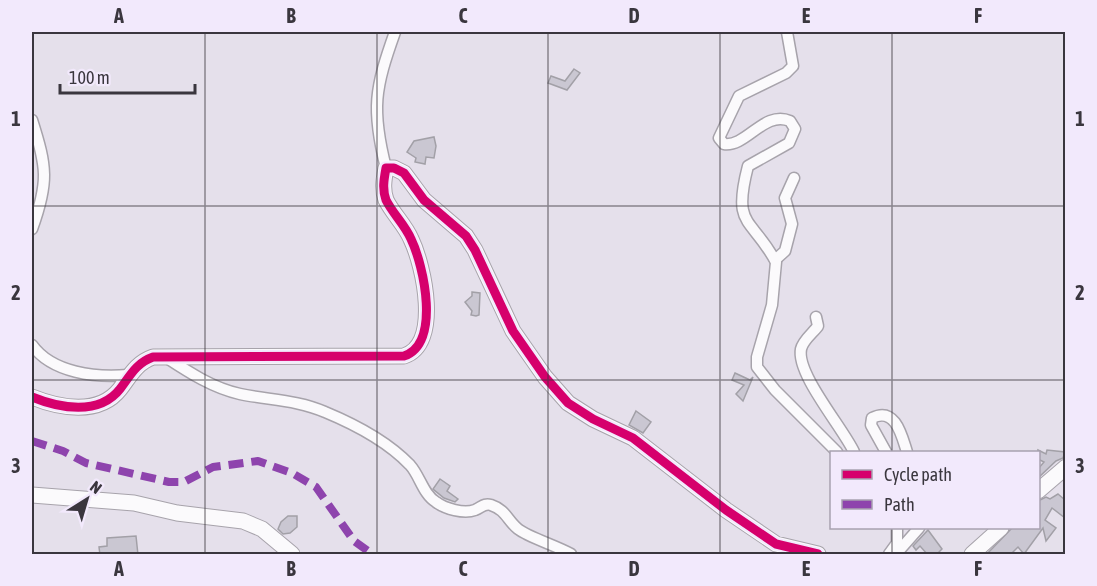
<svg xmlns="http://www.w3.org/2000/svg" width="1097" height="586" font-family="'Asap Condensed',sans-serif">
<style>
.building{fill:#cac7d2;stroke:#a2a0a7;stroke-width:1.5}
.lines{fill:none;stroke-linecap:round;stroke-linejoin:round}
.street-casing{stroke:#a7a3ab;stroke-width:13}
.secondary-casing{stroke:#a7a3ab;stroke-width:17}
.street{stroke:#fbfafc;stroke-width:10}
.secondary{stroke:#fbfafc;stroke-width:15}
.quiet{stroke:#8e44ad;stroke-width:8;stroke-dasharray:15 8;stroke-linecap:butt}
.cycleway-casing{stroke:#f2e9fc;stroke-width:13}
.cycleway{stroke:#d6006c;stroke-width:9}
.grid{fill:none;stroke:#3a363e;stroke-width:1.5;stroke-opacity:0.55}
.neatline{fill:none;stroke:#3a363e;stroke-width:2}
.grid-label{font-size:20px;text-anchor:middle;font-weight:bold;fill:#3a363e}
</style>
<rect width="100%" height="100%" fill="#e5e0eb"/>
<g class="building">
<polygon points="574,69 580,73 567,90 548,83 551,76 565,81"/>
<polygon points="434,137 436,146 434,158 426,157 425,164 415,162 416,158 407,152 414,141"/>
<polygon points="472,292 480,293 479,315 476,316 471,315 472,311 465,302 472,296"/>
<polygon points="735,373 750,380 753,377 743,401 736,394 744,385 732,380"/>
<polygon points="636,411 651,422 643,433 629,425"/>
<polygon points="1038,450 1046,454 1047,450 1065,452 1063,458 1056,461 1038,478 1038,469 1044,462 1038,459"/>
<polygon points="440,479 450,486 447,491 458,499 455,502 444,498 433,489"/>
<polygon points="1058,494 1065,500 1065,518 1052,508 1045,520 1056,528 1046,541 1043,528 1024,554 1018,547 1010,555 986,555 1012,528 1038,528 1038,501 1046,497 1050,499"/>
<polygon points="288,516 297,516 297,527 290,533 283,534 278,529 281,522"/>
<polygon points="928,530 942,549 936,555 928,555 920,546 916,550 913,546"/>
<polygon points="136,536 138,555 100,555 99,547 107,546 107,538"/>
</g>
<g class="lines">
<defs>
<g id="street">
<path d="M787 32 793 66 786 73 739 96 719 138 724 144C747 147 764 110 790 121L795 129 789 143 748 166C732 228 751 216 776 262L772 305 757 357V367L775 390 837 452"/>
<path d="M32 120C47 167 49 182 32 229"/>
<path d="M386 168C371 109 375 88 395 32"/>
<polyline points="775,260 785,251 792,224 785,198 794,178"/>
<path d="M816 317 818 326C813 333 803 340 801 349 796 374 843 428 854 452"/>
<path d="M32 345C52 373 96 378 128 375"/>
<path d="M167 358C190 373 213 388 240 394 269 400 298 400 325 412 354 424 388 442 410 465 420 476 423 494 436 502 445 509 464 514 475 510 482 507 484 503 491 505 506 510 507 520 518 529 528 537 557 546 571 554"/>
<path d="M886 452 871 425 872 418C896 406 902 437 907 452"/>
<polyline points="889,554 897,543 897,528"/>
<polyline points="896,554 919,528"/>
</g>
<g id="secondary">
<path d="M32 397C59 408 99 416 120 389 130 376 136 363 153 357L404 356C441 344 424 266 411 239 405 225 393 214 386 200 382 189 384 179 386 168H394L404 173 424 200 466 236 475 250 513 331 545 377 568 403 593 419 633 438 726 510 776 544 818 554"/>
<polyline points="1038,491 1066,467"/>
<polyline points="32,495 134,503 177,513 243,521 262,529 292,554"/>
<polyline points="972,554 1001,528"/>
</g>
</defs>
<use href="#street" class="street-casing"/>
<use href="#secondary" class="secondary-casing"/>
<use href="#street" class="street"/>
<use href="#secondary" class="secondary"/>
<polyline class="quiet" points="32,441 63,451 86,463 169,482 184,482 213,467 258,461 292,473 316,487 354,541 372,554"/>
<defs>
<path id="cycleway" d="M32 397C59 408 99 416 120 389 130 376 136 363 153 357L404 356C441 344 424 266 411 239 405 225 393 214 386 200 382 189 384 179 386 168H394L404 173 424 200 466 236 475 250 513 331 545 377 568 403 593 419 633 438 726 510 776 544 818 554"/>
</defs>
<use href="#cycleway" class="cycleway-casing"/>
<use href="#cycleway" class="cycleway"/>
</g>
<path class="grid" d="M205 32V554M377 32V554M548 32V554M720 32V554M892 32V452M32 206H1066M32 380H1066M892 528V554"/>
<rect width="1097" height="586" fill="none" stroke="#f2e9fc" stroke-width="66"/>
<rect x="830" y="451" width="210" height="78" fill="#f2e9fc" stroke="#a8a1b0" stroke-width="1.5"/>
<rect x="842" y="470" width="30" height="9" fill="#d6006c" stroke="#a8a1b0" stroke-width="1.5"/>
<text x="884" y="481" font-size="18" fill="#3a363e">Cycle path</text>
<rect x="842" y="500" width="30" height="9" fill="#8e44ad" stroke="#a8a1b0" stroke-width="1.5"/>
<text x="884" y="511" font-size="18" fill="#3a363e">Path</text>
<g transform="translate(87 499) rotate(37)" stroke="#f2e9fc" stroke-width="4.5" paint-order="stroke">
<path d="M0-4.5L10 22L0 15L-10 22Z" fill="#3a363e"/>
<text y="-9" font-size="16" font-weight="bold" text-anchor="middle" fill="#3a363e">N</text>
</g>
<path d="M60 84v9h135v-9" fill="none" stroke="#3a363e" stroke-width="3"/>
<text x="69" y="84" font-size="18" fill="#3a363e" stroke="#f2e9fc" stroke-width="4.5" paint-order="stroke">100 m</text>
<rect x="33" y="33" width="1031" height="520" class="neatline"/>
<g class="grid-label">
<text x="119" y="23">A</text>
<text x="291" y="23">B</text>
<text x="463" y="23">C</text>
<text x="634" y="23">D</text>
<text x="806" y="23">E</text>
<text x="978" y="23">F</text>
<text x="16" y="126">1</text>
<text x="1080" y="126">1</text>
<text x="16" y="300">2</text>
<text x="1080" y="300">2</text>
<text x="16" y="473">3</text>
<text x="1080" y="473">3</text>
<text x="119" y="576">A</text>
<text x="291" y="576">B</text>
<text x="463" y="576">C</text>
<text x="634" y="576">D</text>
<text x="806" y="576">E</text>
<text x="978" y="576">F</text>
</g>
</svg>
